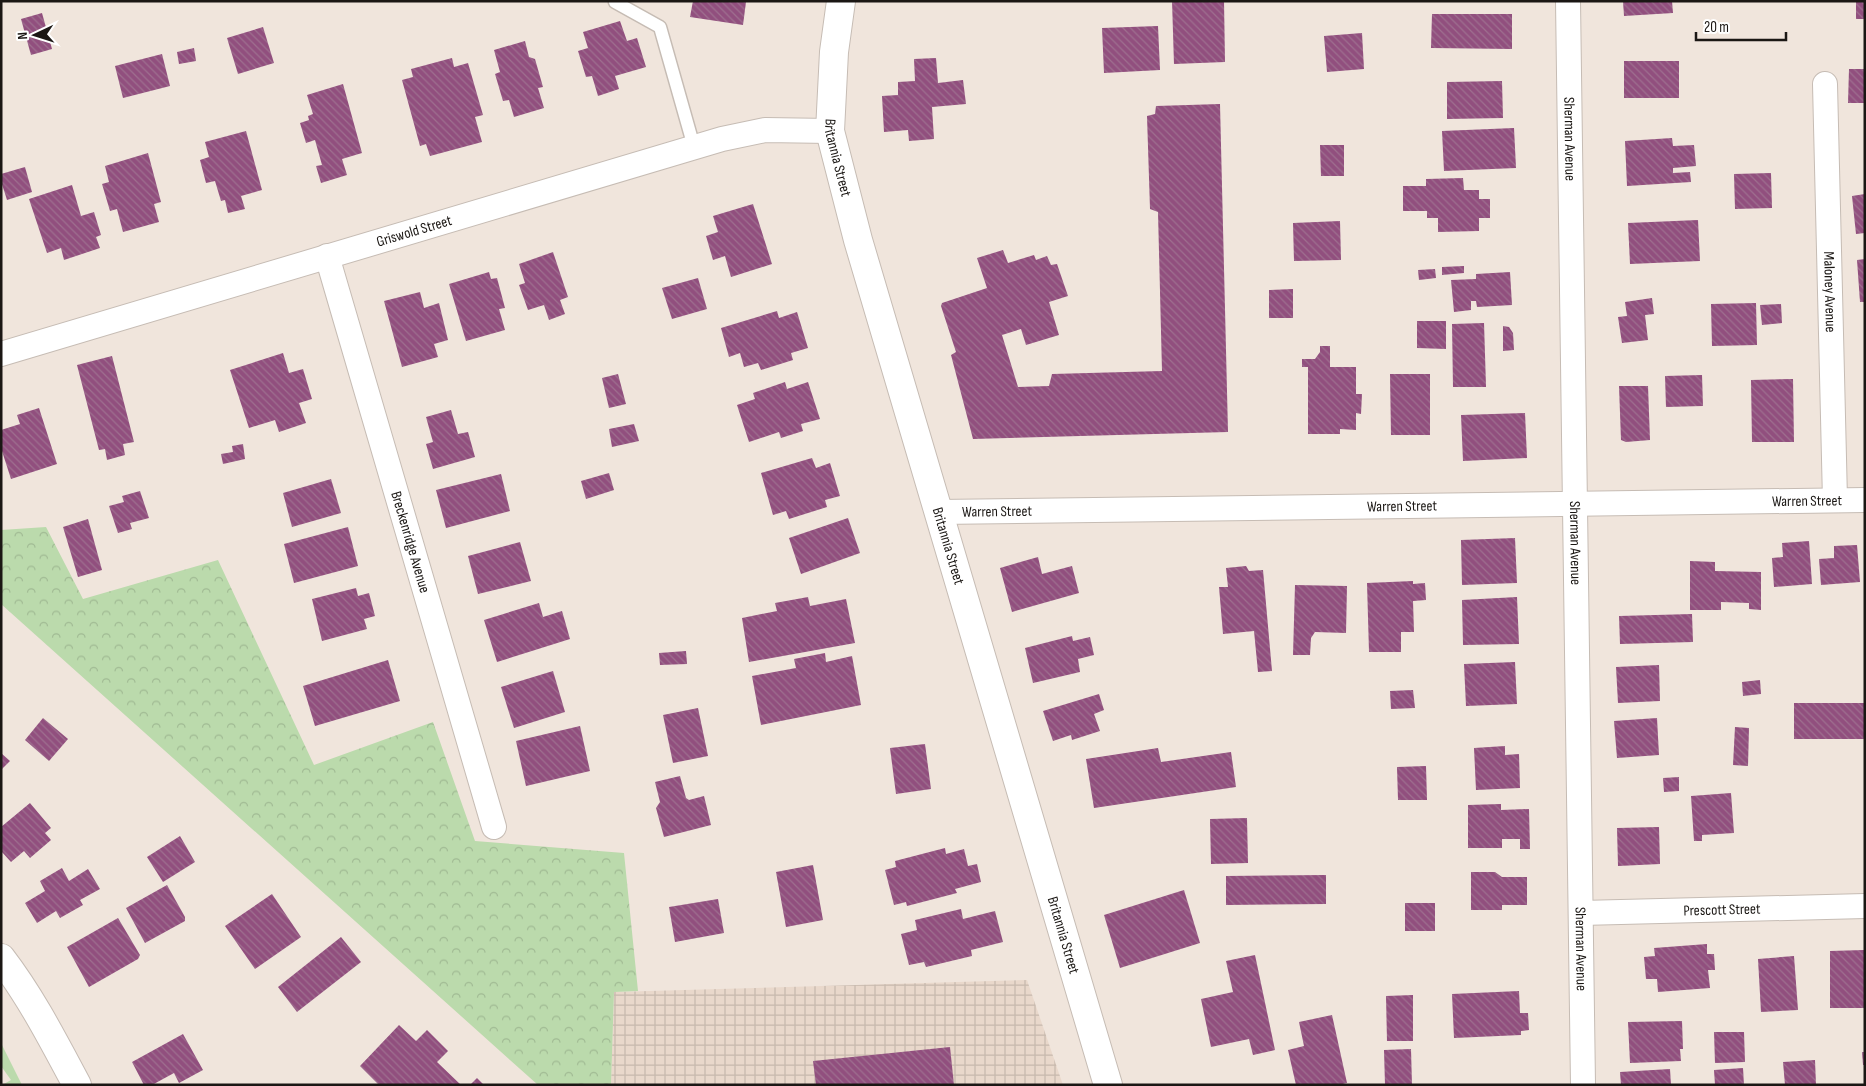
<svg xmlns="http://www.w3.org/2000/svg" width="1866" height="1086" font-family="'Sofia Sans Condensed',sans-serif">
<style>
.industrial{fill:url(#industrial-grid)}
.grass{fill:#bbdaac}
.forest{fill:url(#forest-crowns)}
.building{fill:url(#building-back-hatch)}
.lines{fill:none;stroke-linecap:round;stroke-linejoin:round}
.lane-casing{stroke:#c6bcb4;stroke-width:15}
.street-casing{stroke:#c6bcb4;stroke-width:26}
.secondary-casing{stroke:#c6bcb4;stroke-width:30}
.lane{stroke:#fff;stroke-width:12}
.street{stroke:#fff;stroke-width:24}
.secondary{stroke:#fff;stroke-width:28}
.labels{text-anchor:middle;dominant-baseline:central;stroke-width:4;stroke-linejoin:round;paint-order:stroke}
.street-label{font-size:15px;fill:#1b1714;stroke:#fff}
</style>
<defs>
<pattern id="industrial-grid" width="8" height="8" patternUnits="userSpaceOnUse" patternTransform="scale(1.25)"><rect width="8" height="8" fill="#e9d8cb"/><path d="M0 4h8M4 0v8" fill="none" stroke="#c7b9ad"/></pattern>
<pattern id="forest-crowns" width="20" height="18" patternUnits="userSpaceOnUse" patternTransform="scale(1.25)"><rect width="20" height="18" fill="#bbdaac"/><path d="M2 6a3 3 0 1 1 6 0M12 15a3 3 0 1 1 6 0" fill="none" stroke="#a0ba93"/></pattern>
<pattern id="building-back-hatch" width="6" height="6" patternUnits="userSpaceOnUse" patternTransform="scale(1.25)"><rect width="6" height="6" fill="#914f7e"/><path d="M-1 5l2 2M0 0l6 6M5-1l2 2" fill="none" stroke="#9e6f8f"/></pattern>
</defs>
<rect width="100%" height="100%" fill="#f0e5dc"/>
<polygon class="industrial" points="1027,980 1063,1085 611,1085 614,992"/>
<polygon class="grass" points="1,1043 22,1085 2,1085 11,1080 1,1066"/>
<polygon class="forest" points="46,527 83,599 218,560 314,765 433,722 475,841 624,853 638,991 614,992 611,1085 538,1085 1,604 1,530"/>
<g class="building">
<polygon points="693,1 746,2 743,25 690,17"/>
<polygon points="1172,1 1224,1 1225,62 1174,64"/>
<polygon points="1623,1 1672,1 1673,13 1624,16"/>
<rect x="1856" y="1" width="9" height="18"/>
<polygon points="42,13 52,49 31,55 21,19"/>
<polygon points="1432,14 1512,14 1512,49 1431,48"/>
<polygon points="620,21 627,41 637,38 646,67 615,76 619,89 598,96 592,76 586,77 578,51 588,48 583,32"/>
<polygon points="1158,26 1160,70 1104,73 1102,28"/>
<polygon points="263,27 274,63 238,74 227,38"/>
<polygon points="1362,33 1364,69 1327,72 1324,36"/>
<polygon points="525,41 529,57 535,59 543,87 538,88 544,108 514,117 509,100 503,101 495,74 500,72 494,50"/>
<polygon points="194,48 196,61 179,64 177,52"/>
<polygon points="162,54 170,86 123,98 115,66"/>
<polygon points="452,58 454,67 468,63 483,115 475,117 482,142 430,156 426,144 420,146 402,80 413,77 411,69"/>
<polygon points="936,58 938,83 963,80 966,104 932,107 934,139 909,141 908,130 884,132 882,96 898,95 898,82 915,81 914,59"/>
<rect x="1624" y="61" width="55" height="37"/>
<polygon points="1849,69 1865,69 1865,103 1848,103"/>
<polygon points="1502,81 1503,118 1447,119 1447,82"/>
<polygon points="343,84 362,153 342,159 347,175 321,183 316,166 322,165 315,140 306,143 300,123 309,120 308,116 313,114 307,95"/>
<polygon points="1220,104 1228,432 973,439 951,355 956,352 941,306 942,303 987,288 977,258 1003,250 1008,263 1034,255 1036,260 1047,256 1051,265 1057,264 1068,296 1049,302 1059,335 1026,345 1021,329 1002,335 1018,387 1049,386 1052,374 1162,371 1158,212 1150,209 1147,116 1155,114 1156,106"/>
<polygon points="1514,128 1516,168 1444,171 1442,131"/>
<polygon points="246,131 262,190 241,196 245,209 228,213 225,200 221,201 215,181 206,183 200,160 209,157 205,142"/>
<polygon points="1672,138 1673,146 1694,145 1696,166 1673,168 1673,173 1690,172 1691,182 1627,186 1625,141"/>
<polygon points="1320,145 1344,145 1344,176 1321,176"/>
<polygon points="148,153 161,202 154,204 159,222 123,232 117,209 110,211 102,184 109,182 105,166"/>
<polygon points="25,167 32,192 7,200 1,181 1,174"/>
<polygon points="1771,173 1772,208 1735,209 1734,174"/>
<polygon points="1463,178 1464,190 1479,190 1479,199 1490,199 1490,218 1479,218 1479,231 1438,232 1438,218 1427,218 1427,211 1403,211 1403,186 1426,186 1426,179"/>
<polygon points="72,185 81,216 94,212 101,235 96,237 100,248 64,260 61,248 47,253 29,199"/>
<polygon points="1865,194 1865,233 1856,234 1852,196"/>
<polygon points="753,204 772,264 731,277 725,256 713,260 706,236 718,232 713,216"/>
<polygon points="1698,220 1700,261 1630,264 1628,223"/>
<polygon points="1340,221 1341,260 1294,261 1293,223"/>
<polygon points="553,252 568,297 560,300 565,314 549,320 544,305 528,310 519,285 525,283 519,264"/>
<polygon points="1865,259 1865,302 1860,302 1857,260"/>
<polygon points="1464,266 1464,273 1442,275 1442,267"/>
<polygon points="1435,269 1436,278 1419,280 1418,270"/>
<polygon points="489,272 491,279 497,278 505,308 499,309 505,330 466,341 449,284"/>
<polygon points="1510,272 1512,305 1477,307 1476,301 1471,301 1471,310 1454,312 1451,280 1476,279 1476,274"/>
<polygon points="698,278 707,309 672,319 662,288"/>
<polygon points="1293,289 1293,318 1269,318 1269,290"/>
<polygon points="420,292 424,308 439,303 448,340 434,344 438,357 402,367 384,301"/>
<polygon points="1652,298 1654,314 1645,315 1648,340 1622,343 1618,317 1627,316 1625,302"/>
<polygon points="1756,303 1757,345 1712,346 1711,304"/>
<polygon points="1781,304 1782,323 1762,325 1760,305"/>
<polygon points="777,311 779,318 797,312 808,348 791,353 793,360 761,370 758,363 744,367 740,353 729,357 721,328"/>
<polygon points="1417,321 1446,321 1446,349 1417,348"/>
<polygon points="1484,323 1486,387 1453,387 1452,324"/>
<polygon points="1503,326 1509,327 1513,333 1514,350 1503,351"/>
<polygon points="1320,346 1330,346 1330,367 1356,367 1356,394 1362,394 1361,414 1356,413 1356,430 1340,429 1340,434 1308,434 1308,367 1302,367 1302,359 1315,359 1320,352"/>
<polygon points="283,353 289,373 303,369 312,399 299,403 306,423 279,432 275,420 249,428 230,370"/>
<polygon points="112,356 134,442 123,444 125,455 107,460 105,449 99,450 77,365"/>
<polygon points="618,374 626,404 609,408 602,378"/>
<polygon points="1390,374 1430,374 1430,435 1391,435"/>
<polygon points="1702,375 1703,406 1666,407 1665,376"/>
<polygon points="1793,379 1794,442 1752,442 1751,380"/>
<polygon points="785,382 787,389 808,382 820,419 801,424 803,431 781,438 779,432 749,442 737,405 755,399 753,393"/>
<polygon points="1619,386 1648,386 1650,440 1626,442 1621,440"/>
<polygon points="39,408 57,464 11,479 1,448 1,430 20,424 17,415"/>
<polygon points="451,410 458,434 468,432 475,457 433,469 426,444 433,442 426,417"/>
<polygon points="1525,413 1527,458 1463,461 1461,415"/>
<polygon points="634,424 639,441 612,447 609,429"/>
<polygon points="243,444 245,459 223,464 221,454 233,452 232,446"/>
<polygon points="812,458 816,468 830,463 840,496 825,500 827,507 789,519 786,511 773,515 761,473"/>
<polygon points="609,473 614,490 586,499 581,481"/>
<polygon points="501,474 510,511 446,528 436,490"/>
<polygon points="331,479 341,513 292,527 283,493"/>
<polygon points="140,491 149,518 130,523 132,529 118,533 109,506 124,502 122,496"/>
<polygon points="848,518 860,553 801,574 789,538"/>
<polygon points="88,519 102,570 78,577 63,527"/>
<polygon points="348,527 358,566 294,583 284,544"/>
<polygon points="1515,538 1517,583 1462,585 1461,540"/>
<polygon points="1809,541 1812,584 1774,587 1772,558 1783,557 1782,543"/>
<polygon points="520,542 531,581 478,594 468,556"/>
<polygon points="1857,545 1860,582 1821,585 1819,559 1834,558 1834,546"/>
<polygon points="1038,557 1042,574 1072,566 1079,593 1012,612 1000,568"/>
<polygon points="1690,561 1715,562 1715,571 1761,572 1761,610 1749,609 1749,603 1721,602 1721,610 1690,610"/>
<polygon points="1246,566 1249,571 1263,570 1272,671 1258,672 1254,631 1223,634 1219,587 1228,587 1226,568"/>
<polygon points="1413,581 1413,584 1425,583 1426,600 1413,601 1414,632 1401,632 1401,652 1369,652 1367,583"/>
<polygon points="1295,585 1347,586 1346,633 1315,632 1311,638 1310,655 1293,655"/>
<polygon points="356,588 358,596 369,593 375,616 364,619 367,629 322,641 312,599"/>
<polygon points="808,597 810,606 846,599 855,643 749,662 742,618 777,611 775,603"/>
<polygon points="1517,597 1519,644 1463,645 1462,600"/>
<polygon points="539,603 543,617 562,611 570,639 497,662 484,620"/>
<polygon points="1692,614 1693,642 1620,644 1619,616"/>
<polygon points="1072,636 1073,641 1090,637 1094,655 1078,659 1080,672 1033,683 1025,648"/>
<polygon points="686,651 687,664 660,665 659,653"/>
<polygon points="825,653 826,662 852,656 861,705 761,725 752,676 796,668 794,659"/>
<polygon points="388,660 400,701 315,726 303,686"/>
<polygon points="1515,662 1517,704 1466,706 1464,664"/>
<polygon points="1659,665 1660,701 1618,703 1616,667"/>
<polygon points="553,671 565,712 514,728 501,687"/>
<polygon points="1760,680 1761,694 1743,696 1742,682"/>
<polygon points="1413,690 1415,708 1391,709 1390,691"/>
<polygon points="1099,694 1104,710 1094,714 1100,731 1072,740 1071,735 1053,741 1043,711"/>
<rect x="1794" y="703" width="71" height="36"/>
<polygon points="698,708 708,756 673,763 663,715"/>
<polygon points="43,718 68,739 49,761 25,740"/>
<polygon points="1657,718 1659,755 1617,758 1614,721"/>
<polygon points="580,726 590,771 526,786 516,741"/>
<polygon points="1735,727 1749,728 1748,766 1733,765"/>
<polygon points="925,744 931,789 896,794 890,748"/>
<polygon points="1505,746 1505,755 1519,754 1520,788 1476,790 1474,748"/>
<polygon points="1158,748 1161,762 1231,752 1236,787 1094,808 1086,759"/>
<polygon points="1,753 10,761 1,770"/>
<polygon points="1426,766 1427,800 1398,800 1397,767"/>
<polygon points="680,776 686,798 689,800 704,796 711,825 664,837 656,808 660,802 655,782"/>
<polygon points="1679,777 1679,791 1664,792 1663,778"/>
<polygon points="1731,793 1734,833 1702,835 1702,841 1694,841 1691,796"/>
<polygon points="30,803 51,828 45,833 51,840 30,858 24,851 11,862 1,851 1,827"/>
<polygon points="1501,804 1501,810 1529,809 1530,849 1520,849 1520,839 1502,839 1502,848 1468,848 1468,805"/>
<polygon points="1247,818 1248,863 1211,864 1210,819"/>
<polygon points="1659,827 1660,864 1618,866 1617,828"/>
<polygon points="180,836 195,862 163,882 147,857"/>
<polygon points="945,848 946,854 964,849 968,866 977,864 981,882 955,889 957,893 907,906 906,902 894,905 885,870 896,867 895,861"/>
<polygon points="813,865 823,920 786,927 776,872"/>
<polygon points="62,868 69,881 88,869 100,889 80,900 83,905 60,918 56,911 37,923 25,903 45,891 40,881"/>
<polygon points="1471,872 1495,872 1502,877 1527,877 1527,905 1502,905 1502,910 1471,910"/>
<polygon points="1326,875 1326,904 1226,905 1226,876"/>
<polygon points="167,885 185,917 185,921 145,943 126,908"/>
<polygon points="1184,890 1200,943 1120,968 1104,915"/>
<polygon points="272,894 301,937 255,969 225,926"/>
<polygon points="718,899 724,933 675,942 669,907"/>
<rect x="1405" y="903" width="30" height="28"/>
<polygon points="961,909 963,919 995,911 1003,942 971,950 972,956 926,967 924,962 909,965 901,934 917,930 915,920"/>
<polygon points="118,918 140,955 138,959 89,987 67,947"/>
<polygon points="341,937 361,962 297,1012 278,987"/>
<polygon points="1707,944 1707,954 1714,954 1715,970 1708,970 1710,988 1658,992 1657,979 1646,979 1644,957 1655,956 1654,948"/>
<polygon points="1864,950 1865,1008 1830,1008 1830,951"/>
<polygon points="1255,955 1275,1050 1253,1055 1249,1039 1211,1047 1201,999 1233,992 1226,961"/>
<polygon points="1794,956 1798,1010 1761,1012 1758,959"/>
<polygon points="1519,991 1520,1013 1528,1013 1529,1030 1521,1031 1521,1035 1454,1038 1452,994"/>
<polygon points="1413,995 1413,1041 1387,1041 1386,996"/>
<polygon points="1332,1015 1347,1083 1338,1085 1296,1085 1288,1050 1304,1046 1299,1022"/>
<polygon points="1682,1021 1683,1049 1680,1049 1681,1061 1630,1063 1628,1022"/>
<polygon points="399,1025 416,1041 427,1030 448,1051 437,1062 461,1085 379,1085 360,1066"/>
<polygon points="1714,1032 1744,1032 1745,1062 1715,1063"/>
<polygon points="183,1034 203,1070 179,1083 174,1073 152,1085 144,1085 132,1062"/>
<polygon points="950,1047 954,1085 816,1085 813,1061"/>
<polygon points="1411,1049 1412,1085 1385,1085 1384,1050"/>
<polygon points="1862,1052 1865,1052 1865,1065 1863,1065"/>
<polygon points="1815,1060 1816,1085 1785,1085 1783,1062"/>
<polygon points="1743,1068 1744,1085 1715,1085 1714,1070"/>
<polygon points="1670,1069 1671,1085 1621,1085 1620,1072"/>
<polygon points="477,1078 484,1085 470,1085"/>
</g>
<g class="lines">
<defs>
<polyline id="lane" points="615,2 660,27 694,147"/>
<g id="street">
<path id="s1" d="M1568 1 1583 1085"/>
<path id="s2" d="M1825 84 1835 500"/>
<path id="s3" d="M327 256 494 827"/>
<path id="s4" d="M1 354 722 139 765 130 830 131"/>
<path id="s5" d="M938 512 1865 500"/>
<path id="s6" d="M1581 913 1865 906"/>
</g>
<g id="secondary">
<path id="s7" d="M841 1 834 52 830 131 858 240 1108 1085"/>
<path d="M1 958C31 997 54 1042 77 1085"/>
</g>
</defs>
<use href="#lane" class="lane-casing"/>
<use href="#street" class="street-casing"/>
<use href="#secondary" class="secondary-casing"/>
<use href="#lane" class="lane"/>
<use href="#street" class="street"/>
<use href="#secondary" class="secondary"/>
</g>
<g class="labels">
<g class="street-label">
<text stroke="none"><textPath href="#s1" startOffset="138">Sherman Avenue</textPath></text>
<text stroke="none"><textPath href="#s7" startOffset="158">Britannia Street</textPath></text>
<text stroke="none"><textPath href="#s4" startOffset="431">Griswold Street</textPath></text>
<text stroke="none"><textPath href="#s2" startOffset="208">Maloney Avenue</textPath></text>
<text stroke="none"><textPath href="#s5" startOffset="869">Warren Street</textPath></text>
<text stroke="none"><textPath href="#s5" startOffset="464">Warren Street</textPath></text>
<text stroke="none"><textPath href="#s5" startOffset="59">Warren Street</textPath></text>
<text stroke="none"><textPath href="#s3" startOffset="298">Breckenridge Avenue</textPath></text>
<text stroke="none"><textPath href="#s1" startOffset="542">Sherman Avenue</textPath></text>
<text stroke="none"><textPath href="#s7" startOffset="562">Britannia Street</textPath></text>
<text stroke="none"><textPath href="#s6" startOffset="141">Prescott Street</textPath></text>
<text stroke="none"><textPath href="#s7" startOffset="968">Britannia Street</textPath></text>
<text stroke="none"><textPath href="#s1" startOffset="948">Sherman Avenue</textPath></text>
</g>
</g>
<rect width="1866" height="1086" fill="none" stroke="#1b1714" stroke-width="5"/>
<g transform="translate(35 35) rotate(266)" stroke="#ffffff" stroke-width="4" paint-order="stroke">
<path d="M0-4L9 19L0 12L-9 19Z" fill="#1b1714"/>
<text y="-8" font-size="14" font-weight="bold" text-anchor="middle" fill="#1b1714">N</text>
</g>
<path d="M1696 32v8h90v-8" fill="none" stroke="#1b1714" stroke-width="2.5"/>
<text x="1704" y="32" font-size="15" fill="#1b1714" stroke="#ffffff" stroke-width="4" paint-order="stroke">20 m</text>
</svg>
